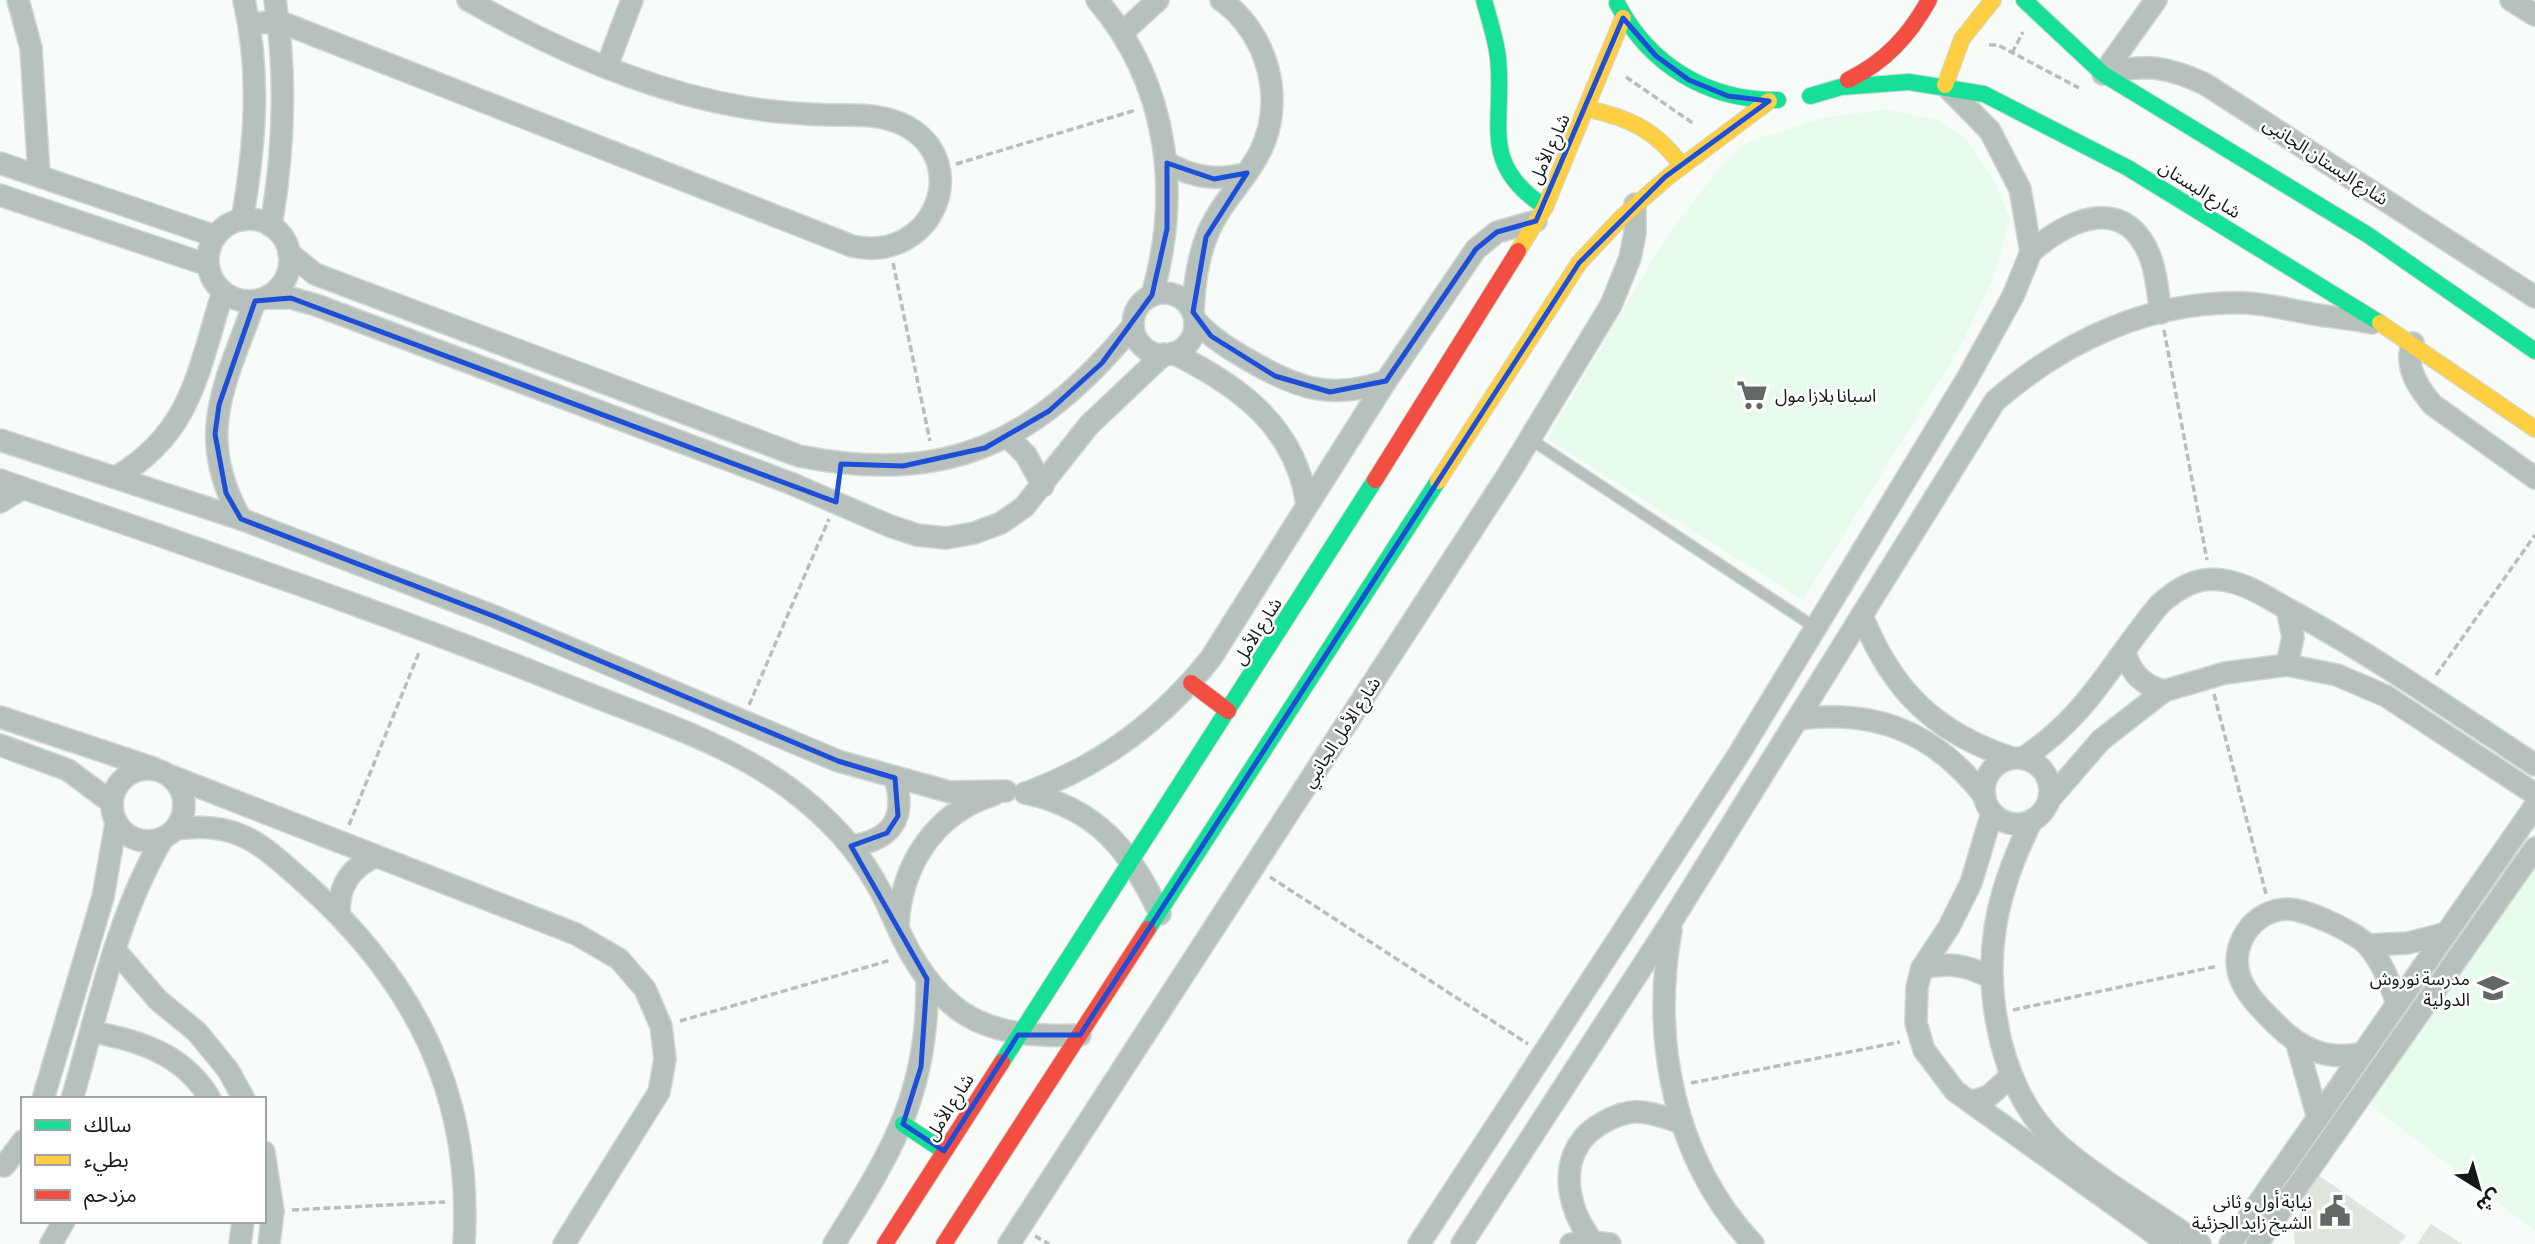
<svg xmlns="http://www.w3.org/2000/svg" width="2535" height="1244" font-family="'Asap Condensed','Noto Sans Arabic',sans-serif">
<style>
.built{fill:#e7fcec}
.building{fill:#e0e5de}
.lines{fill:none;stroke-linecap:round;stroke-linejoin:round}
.lane-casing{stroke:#d3d7d4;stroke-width:13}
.street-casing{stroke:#d3d7d4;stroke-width:24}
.fast-casing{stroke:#d3d7d4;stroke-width:18}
.slow-casing{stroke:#d3d7d4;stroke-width:18}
.jam-casing{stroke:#d3d7d4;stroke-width:18}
.path{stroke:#b6bfbc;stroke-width:3.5;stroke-dasharray:7 3.5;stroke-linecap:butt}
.lane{stroke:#b6c0bc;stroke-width:10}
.street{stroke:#b6c0bc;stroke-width:21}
.fast{stroke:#16e098;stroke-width:16}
.slow{stroke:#ffcf43;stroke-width:16}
.jam{stroke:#f24e42;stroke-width:16}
.marked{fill:none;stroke:#1d4ed8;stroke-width:5;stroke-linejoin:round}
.labels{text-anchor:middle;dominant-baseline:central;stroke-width:5;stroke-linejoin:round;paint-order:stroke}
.street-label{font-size:18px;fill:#111a14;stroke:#fff}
.poi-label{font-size:18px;fill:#111a14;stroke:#fff;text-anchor:end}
</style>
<rect width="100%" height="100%" fill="#f7fcf8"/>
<g class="built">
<polygon points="1890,109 1936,120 1966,138 1995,182 2010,219 1993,279 1958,351 1803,600 1547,439 1670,231 1715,174 1747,142 1826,117"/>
<polygon points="2535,870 2535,1231 2368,1103"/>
</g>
<g class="building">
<polygon points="2318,1175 2406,1236 2399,1244 2295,1244 2294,1230 2307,1192"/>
<polygon points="2431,1224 2462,1244 2417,1244"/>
</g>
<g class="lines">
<defs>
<polyline id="lane" points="1530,439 1816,628"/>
<g id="street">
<polyline points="18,0 31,48 39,175"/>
<path d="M1097 0C1168 83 1182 192 1152 295"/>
<polyline points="2511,0 2535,15"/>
<path d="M250 24 278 21 852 246C933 264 974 163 906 126 881 113 855 115 828 115 800 114 771 112 743 107 648 91 552 48 468 0"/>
<polyline points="1122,33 1158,0"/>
<polyline points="607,66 632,0"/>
<path d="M2103 74C2144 63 2166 66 2205 84L2535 297"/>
<polyline points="2103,74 2156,0"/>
<polyline points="0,163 215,236"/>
<path d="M1167 163C1194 178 1218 181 1247 173"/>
<polyline points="0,195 208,265"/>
<circle cx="249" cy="260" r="41"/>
<path d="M242 220C255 147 261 73 244 0"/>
<path d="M271 226C284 151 287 76 275 0"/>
<path d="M2031 252C2070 218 2127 193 2151 259 2157 276 2158 296 2161 313"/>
<path d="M289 253 315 274 799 456C950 486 1037 441 1133 326"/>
<circle cx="1164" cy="324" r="31"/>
<polyline points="265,298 291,298 316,305 790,483 890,526 917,535 946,538 974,533 1001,523 1024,507 1089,425 1164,354"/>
<path d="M1193 312C1194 286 1197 262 1206 238 1218 205 1244 183 1260 152 1286 100 1268 33 1221 0"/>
<path d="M1195 320C1211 338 1231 350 1252 362 1299 389 1332 400 1386 381"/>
<path d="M2413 343C2403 365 2419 389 2433 405L2535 478"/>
<path d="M1173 353C1240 386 1296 427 1307 505"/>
<polyline points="1009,438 1026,455 1043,486"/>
<polyline points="0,440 241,519 496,617 838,761 950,792 1006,791"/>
<path d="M118 476C193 431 198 369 223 292"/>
<path d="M0 480C191 547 383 611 571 687 644 717 725 741 789 788 824 814 856 847 877 885 890 907 898 932 911 954 952 1026 1001 1038 1080 1035"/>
<polyline points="0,502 23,488"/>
<path d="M241 519C193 435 226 383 255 301"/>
<polyline points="2287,609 2293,637 2287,665"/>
<path d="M1863 618C1893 692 1936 733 2012 758"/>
<path d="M2125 652C2131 674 2143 685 2164 691"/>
<polyline points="0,717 153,768"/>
<path d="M1798 719C1877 709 1936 733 1985 797"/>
<polyline points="0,745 68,770 111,802"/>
<path d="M2023 758C2090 714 2111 662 2160 604 2178 588 2197 576 2223 580 2249 584 2272 601 2295 613 2379 659 2456 713 2535 765"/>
<circle cx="2017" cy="791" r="33"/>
<circle cx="148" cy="805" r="36"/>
<polyline points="171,776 576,934 619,959 645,989 661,1026 665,1059 659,1092 564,1244"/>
<path d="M1025 793C1097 808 1130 850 1160 914"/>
<path d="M1026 793C1102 765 1161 721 1211 658L1386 381 1476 249 1497 232 1536 221"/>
<polyline points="2049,800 2101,740 2164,691 2225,673 2287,665 2337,675 2386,696 2535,794"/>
<polyline points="1992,813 1971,883 1949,927 1922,968 1917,987 1916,1023 1924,1050 1955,1091 2169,1244"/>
<path d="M2032 820C1995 894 1981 960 2001 1042 2011 1082 2028 1118 2060 1146 2100 1181 2156 1213 2200 1244"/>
<path d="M175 829C238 820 261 844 305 883 415 981 473 1095 464 1244"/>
<path d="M851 846C892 840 907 818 895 778"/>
<path d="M339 913C339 885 350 868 376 856"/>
<path d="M898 926C901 866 934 813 993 795"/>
<path d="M1671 930C1651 1041 1674 1160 1753 1244"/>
<polyline points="2368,945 2408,943 2447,933"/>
<polyline points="115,950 158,1000 197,1032 228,1070 244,1099"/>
<path d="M1922 968C1947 962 1967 965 1990 977"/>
<path d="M92 1032C139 1040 185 1055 210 1099"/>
<polyline points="2297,1044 2318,1118"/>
<path d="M2363 1053C2328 1061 2302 1050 2277 1025 2264 1012 2248 997 2241 980 2227 947 2253 909 2288 909 2304 910 2320 918 2334 924 2345 930 2361 937 2369 947 2383 963 2391 985 2397 1004"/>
<polyline points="43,1099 103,897 116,823"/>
<path d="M72 1099C98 1011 116 917 163 838"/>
<polyline points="1971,1102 1989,1096 2010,1077"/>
<polyline points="264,1152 273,1211 269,1244"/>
<polyline points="4,1166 23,1141"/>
<path d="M1593 1242C1563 1205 1556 1147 1604 1122 1615 1116 1628 1111 1640 1112 1654 1113 1668 1118 1682 1123"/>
<polyline points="51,1244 64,1221"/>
<polyline points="240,1244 243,1221"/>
<path d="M834 1244C892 1151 929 1093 927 979"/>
<polyline points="1009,1244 1509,473 1611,305 1630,258 1635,233 1635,204"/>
<polyline points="1419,1244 1737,757 1967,379 2013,296 2031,252 2020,189 1990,131 1949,89"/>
<path d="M1462 1244 1673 919 1995 401C2064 341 2151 300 2245 303 2270 304 2294 311 2319 315 2337 318 2355 319 2372 323"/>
<polyline points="1571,1244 1593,1242 1610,1244"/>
<polyline points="2230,1244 2535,806"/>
<polyline points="2257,1244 2535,848"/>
</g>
<g id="fast">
<path d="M1484 0C1489 19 1496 39 1498 58 1505 124 1478 163 1545 207"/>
<polyline points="2024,0 2103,74 2368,235 2535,351"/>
<path d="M1617 3C1649 65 1708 101 1778 100"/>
<polyline points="1810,96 1841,87 1909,82 1984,94 2128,168 2380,323"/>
<polyline points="1148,929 1438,481"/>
<polyline points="1002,1062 1375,480"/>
<polyline points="903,1124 944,1151"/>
</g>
<g id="slow">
<polyline points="1945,85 1962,39 1993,0"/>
<path d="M1588 109C1630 118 1657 131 1682 166"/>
<polyline points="1518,251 1545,207 1623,18"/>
<polyline points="2380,323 2535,429"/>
<polyline points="1438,481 1579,263 1622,217 1669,176 1769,101"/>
</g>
<g id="jam">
<path d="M1848 80C1885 62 1909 36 1929 0"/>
<polyline points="1375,480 1518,251"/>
<polyline points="1191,683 1228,711"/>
<polyline points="885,1244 1002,1062"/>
<polyline points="944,1244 1148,929"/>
</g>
</defs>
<use href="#lane" class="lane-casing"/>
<use href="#street" class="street-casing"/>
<use href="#fast" class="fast-casing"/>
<use href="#slow" class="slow-casing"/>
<use href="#jam" class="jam-casing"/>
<g class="path">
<polyline points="1989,45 1998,45 2079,88"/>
<polyline points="2012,53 2023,32"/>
<polyline points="1626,77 1694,124"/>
<polyline points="956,164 1136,110"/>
<polyline points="893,263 930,441"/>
<polyline points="2164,330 2207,560"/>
<polyline points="2436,675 2535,535"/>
<polyline points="2214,694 2266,894"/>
<polyline points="749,705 829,519"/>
<polyline points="349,825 420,650"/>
<polyline points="1270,877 1528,1044"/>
<polyline points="2013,1010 2218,966"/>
<polyline points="680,1021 891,960"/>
<polyline points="1691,1083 1900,1042"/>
<polyline points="292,1210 445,1202"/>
<polyline points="1035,1236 1049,1244"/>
</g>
<use href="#lane" class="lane"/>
<use href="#street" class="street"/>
<use href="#fast" class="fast"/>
<use href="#slow" class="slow"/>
<use href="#jam" class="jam"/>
</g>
<path class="marked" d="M1623 18 1656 56 1689 80 1728 96 1769 101 1665 177 1579 263 1080 1035H1018L944 1151 903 1124 921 1067 927 979 851 846 887 833 898 816 895 778 838 761 496 617 241 519 226 493 215 434 219 405 255 301 291 298 836 502 841 464 903 466 985 448 1049 411 1102 363 1152 295 1167 229V163L1214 179 1247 173 1206 237 1193 312 1211 336 1275 376 1330 392 1386 381 1476 249 1497 232 1536 221Z"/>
<defs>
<symbol id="supermarket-bare" viewBox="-9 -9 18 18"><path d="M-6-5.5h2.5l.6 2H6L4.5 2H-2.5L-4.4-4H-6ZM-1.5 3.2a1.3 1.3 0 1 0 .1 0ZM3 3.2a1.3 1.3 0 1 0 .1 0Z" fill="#626964" stroke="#fff" stroke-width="2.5" paint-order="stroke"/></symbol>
<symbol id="school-bare" viewBox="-9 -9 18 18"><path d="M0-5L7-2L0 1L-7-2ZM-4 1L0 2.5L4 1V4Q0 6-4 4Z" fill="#626964" stroke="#fff" stroke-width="2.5" paint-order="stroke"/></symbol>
<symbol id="civic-bare" viewBox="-9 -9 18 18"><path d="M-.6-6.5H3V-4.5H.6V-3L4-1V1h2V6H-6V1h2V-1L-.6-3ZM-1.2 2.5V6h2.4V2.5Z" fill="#626964" stroke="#fff" stroke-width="2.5" paint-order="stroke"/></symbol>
</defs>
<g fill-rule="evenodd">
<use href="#supermarket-bare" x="1730" y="373" width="44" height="44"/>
<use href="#school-bare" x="2471" y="966" width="44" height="44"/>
<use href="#civic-bare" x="2313" y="1189" width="44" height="44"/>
</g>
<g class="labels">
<g class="street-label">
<text transform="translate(1549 149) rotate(-66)">شارع الأمل</text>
<text transform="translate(2326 161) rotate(33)">شارع البستان الجانبى</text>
<text transform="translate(2200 189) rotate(32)">شارع البستان</text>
<text transform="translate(1257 631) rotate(-58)">شارع الأمل</text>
<text transform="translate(1341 732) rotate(-57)">شارع الأمل الجانبي</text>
<text transform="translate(949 1107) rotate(-58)">شارع الأمل</text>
</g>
<g class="poi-label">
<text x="1775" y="395" text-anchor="start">اسبانا بلازا مول</text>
<text x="2470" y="978">مدرسة نوروش<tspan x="2470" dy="21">الدولية</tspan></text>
<text x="2312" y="1201">نيابة أول و ثانى<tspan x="2312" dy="21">الشيخ زايد الجزئية</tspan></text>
</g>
</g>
<rect x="21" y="1097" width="245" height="126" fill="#ffffff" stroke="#a0a3a1" stroke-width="2"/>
<rect x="35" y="1120" width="35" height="10" fill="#16e098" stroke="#a0a3a1" stroke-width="2"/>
<text x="84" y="1132" font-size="21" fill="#111a14">سالك</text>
<rect x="35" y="1155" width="35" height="10" fill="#ffcf43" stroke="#a0a3a1" stroke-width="2"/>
<text x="84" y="1167" font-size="21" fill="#111a14">بطيء</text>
<rect x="35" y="1190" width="35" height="10" fill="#f24e42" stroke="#a0a3a1" stroke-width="2"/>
<text x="84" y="1202" font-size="21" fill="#111a14">مزدحم</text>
<g transform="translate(2479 1188) rotate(143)" stroke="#ffffff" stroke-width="5" paint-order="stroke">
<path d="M0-5L12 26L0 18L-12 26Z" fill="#111a14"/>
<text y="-10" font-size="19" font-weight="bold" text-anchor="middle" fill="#111a14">ش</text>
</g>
</svg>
